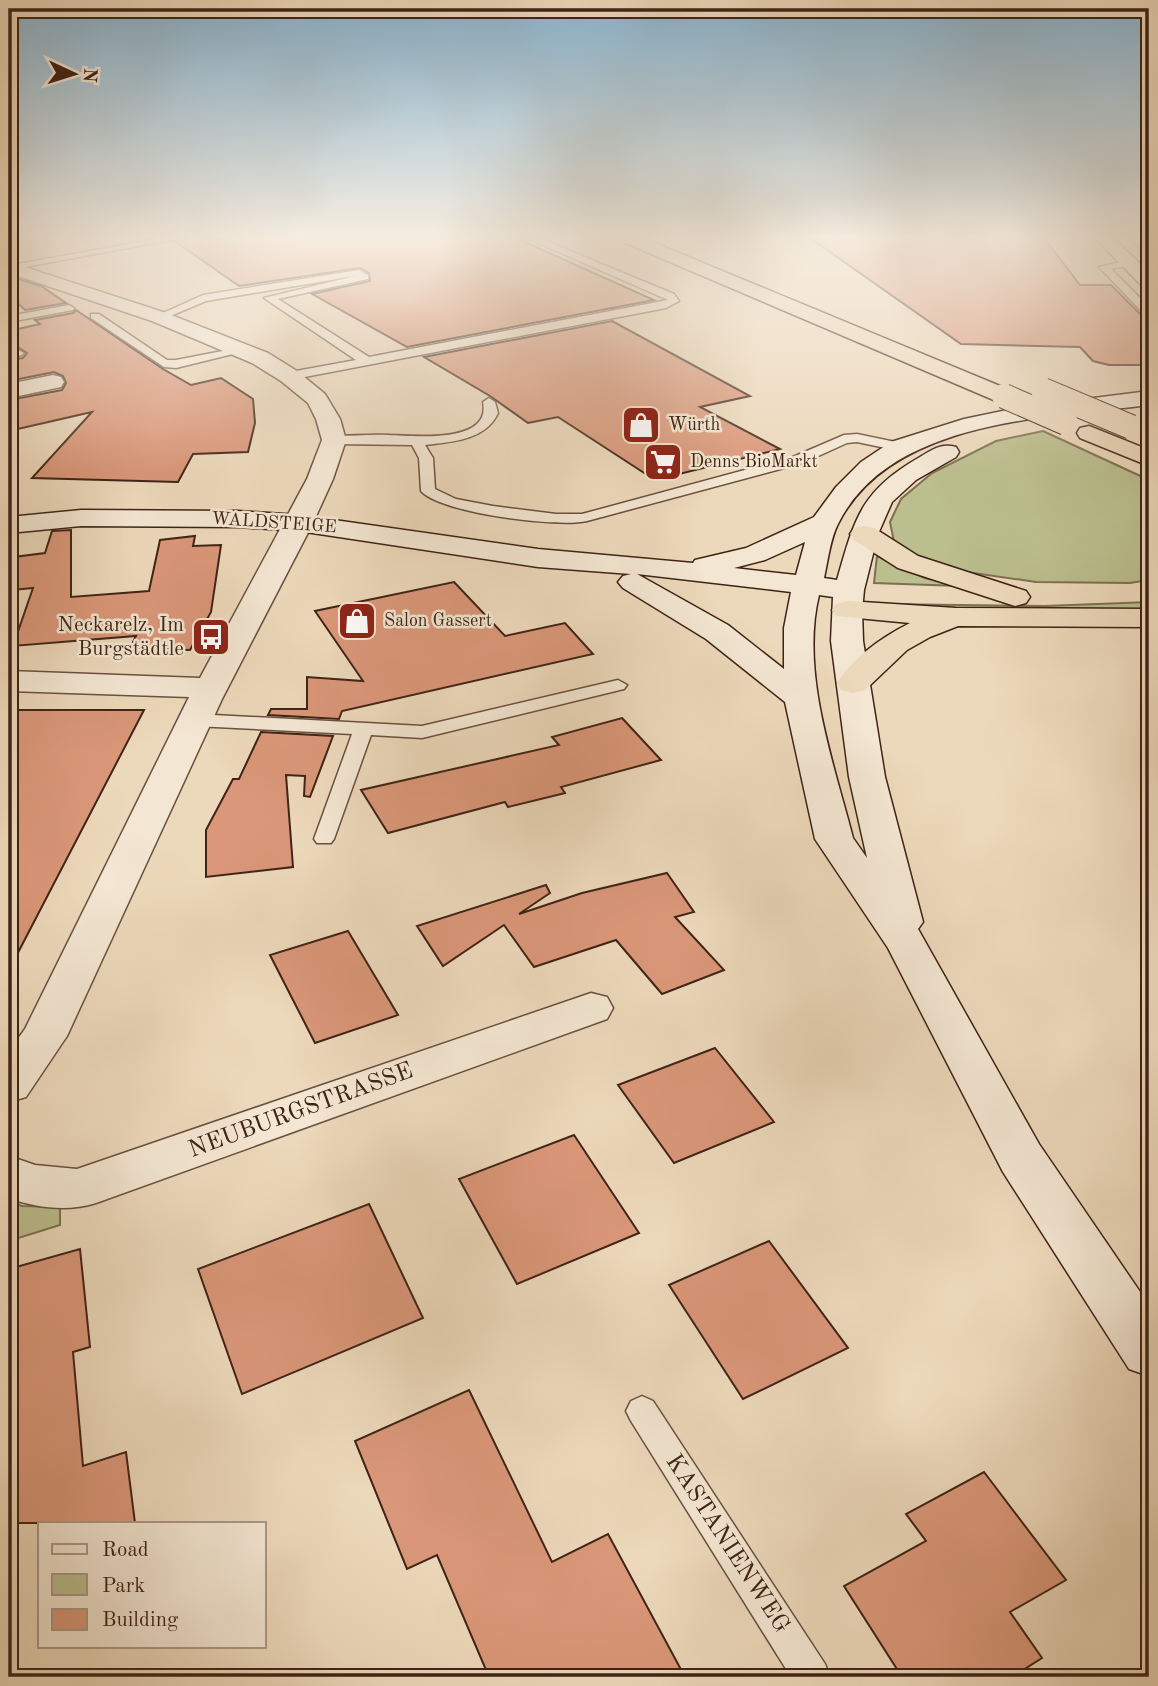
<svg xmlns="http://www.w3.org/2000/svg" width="1158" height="1686" font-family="'Old Standard TT',serif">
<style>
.green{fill:#bbbe8d;stroke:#7d7052;stroke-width:2}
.building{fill:#da9779;stroke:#3f2316;stroke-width:2}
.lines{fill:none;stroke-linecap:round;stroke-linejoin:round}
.lane-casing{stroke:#6a503f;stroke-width:3}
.street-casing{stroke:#6a503f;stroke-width:3}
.secondary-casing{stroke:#3f2316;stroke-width:3}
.highway-casing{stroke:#3f2316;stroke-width:3}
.lane{fill:#f3e6d2;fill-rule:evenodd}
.street{fill:#f3e6d2;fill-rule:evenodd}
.secondary{fill:#f3e6d2;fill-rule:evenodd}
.highway{fill:#ecd8ba;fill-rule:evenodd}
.highway-bridge-casing{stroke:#3f2316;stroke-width:26;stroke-linecap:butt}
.highway-bridge{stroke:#ecd8ba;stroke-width:24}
.labels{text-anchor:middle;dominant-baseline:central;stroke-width:5;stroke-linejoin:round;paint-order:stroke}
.far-poi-label{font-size:18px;fill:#3f2316;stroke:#f3e6d2;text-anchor:start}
.far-street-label{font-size:18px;fill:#3f2316;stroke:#f3e6d2}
.poi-label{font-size:21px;fill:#3f2316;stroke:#f3e6d2;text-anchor:end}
.near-street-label{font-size:24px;fill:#3f2316;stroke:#f3e6d2}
</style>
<rect width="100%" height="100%" fill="#ecd8ba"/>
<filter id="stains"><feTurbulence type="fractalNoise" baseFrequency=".00286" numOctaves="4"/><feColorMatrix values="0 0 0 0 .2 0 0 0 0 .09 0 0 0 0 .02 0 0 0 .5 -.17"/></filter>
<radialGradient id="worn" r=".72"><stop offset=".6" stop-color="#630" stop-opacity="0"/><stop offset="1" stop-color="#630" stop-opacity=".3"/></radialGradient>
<g class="green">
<polygon points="1043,431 1149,480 1149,580 1130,583 1036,582 946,569 913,555 894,542 890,522 901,499 932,473 996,441"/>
<polygon points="877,556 925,578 960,586 874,583"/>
<path d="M1149 602V611C1060 610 969 615 881 604L1045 606Z"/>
<polygon points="9,1201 22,1206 60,1207 60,1225 9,1241"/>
</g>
<g class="building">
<polygon points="184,238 516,238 654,300 407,347 312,294 370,281 369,273 360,268 239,286 176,242"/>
<polygon points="810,238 1044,238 1080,285 1111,285 1149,323 1149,365 1109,365 1093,361 1080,347 961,344"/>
<polygon points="9,276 41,286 66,303 25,310 9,295"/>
<polygon points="76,310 163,369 191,385 221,378 253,399 255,423 248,452 193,454 178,482 32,478 92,412 9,431 9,400 62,390 66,383 63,376 54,372 9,381 9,360 23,358 27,353 19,348 9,349 9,331 40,324 35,320 73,313"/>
<polygon points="612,321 750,396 700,407 780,449 655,480 558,417 528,423 490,396 424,357"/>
<polygon points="71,530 71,597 149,591 160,540 195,536 193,546 221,545 211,612 190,650 130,648 136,636 13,646 33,588 13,590 14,557 45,553 52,531"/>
<polygon points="454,582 505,636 565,623 593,654 342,711 339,719 268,715 271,709 307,709 307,677 363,681 315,611"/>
<polygon points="9,710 144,710 9,970"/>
<polygon points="622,718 661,760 561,787 565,793 508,807 505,802 388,833 361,790 559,745 552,737"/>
<polygon points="261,732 333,736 310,797 304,796 305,776 286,775 293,867 206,877 206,830 233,779 239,779"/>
<polygon points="667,873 694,912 675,917 724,970 662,994 616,940 534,967 504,925 443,966 417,926 546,885 550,893 519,914 582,893"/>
<polygon points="348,931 398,1015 315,1043 270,955"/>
<polygon points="715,1048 774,1122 674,1163 618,1085"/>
<polygon points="574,1135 639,1233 517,1284 459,1179"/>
<polygon points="369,1204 423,1318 242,1394 198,1269"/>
<polygon points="769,1241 848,1348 743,1399 669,1285"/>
<polygon points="80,1249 90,1347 73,1352 83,1466 126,1452 135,1523 9,1523 9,1269"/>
<polygon points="469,1390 552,1562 608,1534 685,1677 489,1677 437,1555 407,1569 355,1441"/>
<polygon points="984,1472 1066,1580 1010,1612 1042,1658 1012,1677 902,1677 844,1586 926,1541 906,1514"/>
</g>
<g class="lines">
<defs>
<g id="lane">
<polygon points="162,238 181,238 9,270 9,266 12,265"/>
<polygon points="527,238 539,238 674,294 679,301 666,308 289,380 283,376 285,373 356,360 264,298 355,276 206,301 163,319 154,317 203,295 359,270 368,275 368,279 278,299 369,357 668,300"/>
<polygon points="1129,238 1139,238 1149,248 1149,256"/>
<polygon points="1129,260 1132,261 1132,265 1111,269 1149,307 1149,316 1145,315 1099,267"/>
<polygon points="69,305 74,308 73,310 9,322 9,316"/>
<polygon points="91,314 99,314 167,360 176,360 243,347 249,350 176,368 164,367 91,318"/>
<polygon points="18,350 24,353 22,355 9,358 9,352"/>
<path d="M489 398 495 402 498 413C486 440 452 442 425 445L433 458 435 489 456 499 493 506 556 514H582L793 457 844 435 857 434 905 444 907 447 900 451 857 442 847 443 803 463 587 521C558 528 440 513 421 491L419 458 412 445 334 444 327 440 334 436C352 436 371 434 389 435 414 436 492 444 483 402Z"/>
<polygon points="618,680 627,685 624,689 422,738 371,735 334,839 331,843 317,843 314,839 352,734 195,726 186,720 195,714 422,726"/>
<polygon points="642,1396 653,1401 825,1664 830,1677 791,1677 631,1421 626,1411 631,1401"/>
</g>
<g id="street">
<polygon points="9,262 166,313 268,353 297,371 325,394 340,419 346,440 333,479 313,523 222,699 67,1036 26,1097 9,1102 9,1051 25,1029 189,697 9,691 9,671 200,678 307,479 322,440 316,419 308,403 281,381 252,363 152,321 9,273"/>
<polygon points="53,375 61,377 64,382 61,387 9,398 9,384"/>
<path d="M591 993 607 997 613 1008 607 1019 96 1203C68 1212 36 1208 9 1198V1156L35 1165 77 1169Z"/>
</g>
<g id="secondary">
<polygon points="1095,238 1113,238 1149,272 1149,288 1142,286"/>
<path d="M1149 391V405C1049 418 892 419 839 522 830 538 828 561 824 578L837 580C855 517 861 491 920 457 932 450 941 443 956 447L959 452 956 457 916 480 892 502 878 534 864 590 862 610 863 641 885 777 923 922 918 929 1039 1144 1149 1305V1376L1129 1369 1003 1172 888 948 815 839 785 702 706 639 623 588 618 582 623 576 631 574 538 567 299 531 238 527 81 526 9 533V517L81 510 238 511 299 515 538 549 693 563 695 560 746 548 814 517 836 487 861 462 891 442 964 419 1022 407ZM805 542 796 575 734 568 765 560ZM637 574 791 592 784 628V669L728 625ZM819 595 833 597 831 641 849 777 867 858 853 838C834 764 800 672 819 595Z"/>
</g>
<g id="highway">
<polygon points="621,238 643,238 1012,391 1015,396 1012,401 996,401 623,242"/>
<polygon points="1089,426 1149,450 1149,466 1080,438 1077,433 1080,428"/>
<polygon points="864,526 874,528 918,556 1026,591 1030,597 1026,603 1015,606 898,568 854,540 850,534 854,528"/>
<path d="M847 601 956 608 1149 609V627L958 626 930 637 907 650 865 690 853 693 841 690 837 683C854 657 882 637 910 623L836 616 832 610 836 604Z"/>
</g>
</defs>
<use href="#lane" class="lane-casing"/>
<use href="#street" class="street-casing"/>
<use href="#secondary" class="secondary-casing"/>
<use href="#highway" class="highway-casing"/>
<use href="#lane" class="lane"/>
<use href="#street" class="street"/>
<use href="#secondary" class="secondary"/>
<use href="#highway" class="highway"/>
<defs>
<g id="highway-bridge">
<polyline points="1043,390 1131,427"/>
<polyline points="1004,396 1066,423"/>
</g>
</defs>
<use href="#highway-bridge" class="highway-bridge-casing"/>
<use href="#highway-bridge" class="highway-bridge"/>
</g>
<linearGradient id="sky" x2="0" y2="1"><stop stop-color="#88b6d3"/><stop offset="0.5" stop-color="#f6ede0"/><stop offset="1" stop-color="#f6ede0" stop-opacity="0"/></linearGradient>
<rect width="1158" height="474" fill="url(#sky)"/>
<defs>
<symbol id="shop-square" viewBox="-11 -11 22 22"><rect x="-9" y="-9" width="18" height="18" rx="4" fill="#8f2418" stroke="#f3e6d2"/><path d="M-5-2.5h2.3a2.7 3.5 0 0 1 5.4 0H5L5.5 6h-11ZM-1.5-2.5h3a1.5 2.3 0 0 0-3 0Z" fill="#fff"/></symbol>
<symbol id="supermarket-square" viewBox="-11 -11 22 22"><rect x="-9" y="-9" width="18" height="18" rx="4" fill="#8f2418" stroke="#f3e6d2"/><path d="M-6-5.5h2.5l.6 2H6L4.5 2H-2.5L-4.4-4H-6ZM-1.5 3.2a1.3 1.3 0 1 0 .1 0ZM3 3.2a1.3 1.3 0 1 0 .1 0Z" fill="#fff"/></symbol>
<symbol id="bus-square" viewBox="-11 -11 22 22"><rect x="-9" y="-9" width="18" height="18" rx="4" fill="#8f2418" stroke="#f3e6d2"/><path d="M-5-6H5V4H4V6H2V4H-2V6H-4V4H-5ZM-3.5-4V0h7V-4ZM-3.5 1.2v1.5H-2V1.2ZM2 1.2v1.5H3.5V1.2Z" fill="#fff"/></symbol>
</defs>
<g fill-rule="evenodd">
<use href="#shop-square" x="619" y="403" width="44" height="44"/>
<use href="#supermarket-square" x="641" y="440" width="44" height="44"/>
<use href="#shop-square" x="335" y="599" width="44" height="44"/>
<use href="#bus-square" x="189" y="615" width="44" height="44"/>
</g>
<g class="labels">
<g class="far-poi-label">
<text x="668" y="425">Würth</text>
<text x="690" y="462">Denns BioMarkt</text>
<text x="384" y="621">Salon Gassert</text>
</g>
<g class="far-street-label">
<text transform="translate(274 523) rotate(4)">WALDSTEIGE</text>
</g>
<g class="poi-label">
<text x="184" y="625">Neckarelz, Im<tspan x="184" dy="24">Burgstädtle</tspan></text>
</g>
<g class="near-street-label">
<text transform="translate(301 1111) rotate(-20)">NEUBURGSTRASSE</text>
<text transform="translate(727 1544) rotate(57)">KASTANIENWEG</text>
</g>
</g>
<rect width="1158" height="1686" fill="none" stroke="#ecd8ba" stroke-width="35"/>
<rect x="10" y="10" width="1137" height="1665" fill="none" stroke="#3f2316" stroke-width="3.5"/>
<rect x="18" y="18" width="1123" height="1651" fill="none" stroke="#3f2316" stroke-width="2"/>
<rect x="38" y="1522" width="228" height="126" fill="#f3e6d2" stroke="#ab9887" stroke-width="2"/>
<rect x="52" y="1544" width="35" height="10" fill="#f3e6d2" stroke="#ab9887" stroke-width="2"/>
<text x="102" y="1556" font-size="21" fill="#3f2316">Road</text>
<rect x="52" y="1574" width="35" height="21" fill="#bbbe8d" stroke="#ab9887" stroke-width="2"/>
<text x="102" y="1592" font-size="21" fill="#3f2316">Park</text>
<rect x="52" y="1609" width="35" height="21" fill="#da9779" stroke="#ab9887" stroke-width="2"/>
<text x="102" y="1626" font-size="21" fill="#3f2316">Building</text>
<g transform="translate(74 74) rotate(94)" stroke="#f3e6d2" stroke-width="5" paint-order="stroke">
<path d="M0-5L12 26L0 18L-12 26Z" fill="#3f2316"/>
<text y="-10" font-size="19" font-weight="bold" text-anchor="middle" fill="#3f2316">N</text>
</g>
<rect width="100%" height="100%" filter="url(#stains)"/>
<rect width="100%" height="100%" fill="url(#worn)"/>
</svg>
